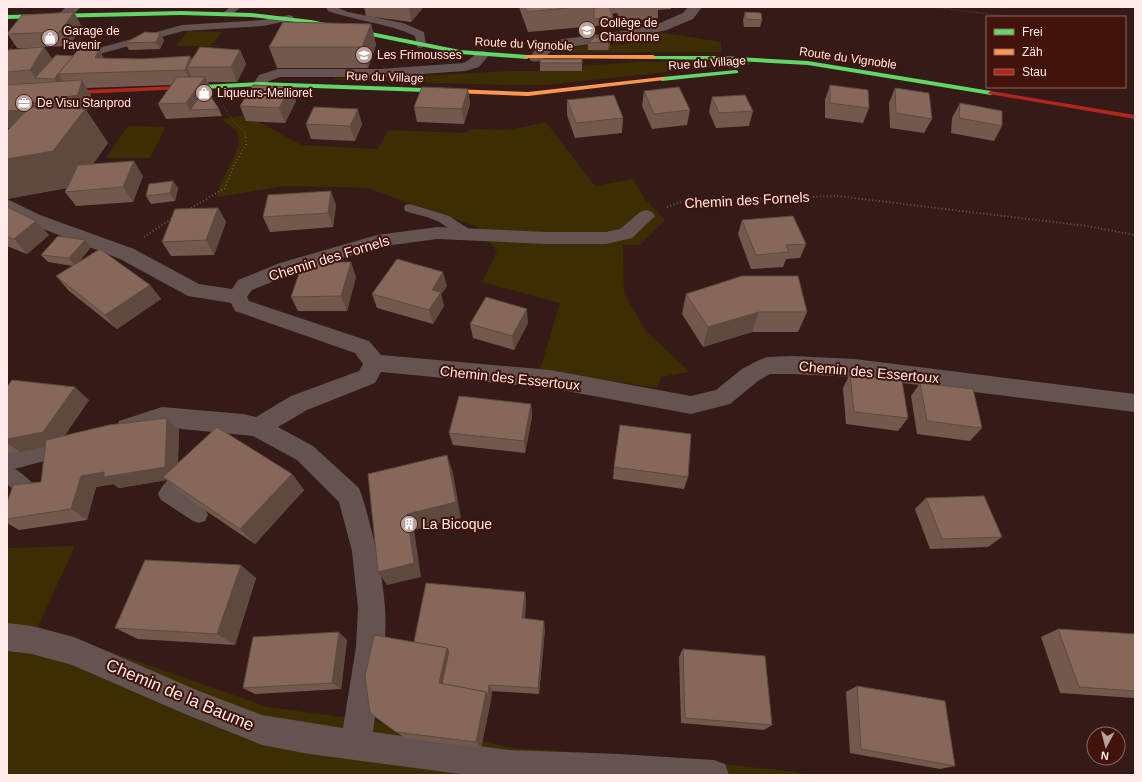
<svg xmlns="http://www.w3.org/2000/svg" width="1142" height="782" font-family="Arial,sans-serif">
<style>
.green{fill:#3c2d03}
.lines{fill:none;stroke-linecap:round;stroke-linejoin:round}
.path-far1{stroke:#695754;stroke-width:1.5;stroke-dasharray:0.5 2;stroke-linecap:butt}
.path{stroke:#695754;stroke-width:2;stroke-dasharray:1 2.5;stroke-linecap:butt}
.lane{fill:#645350;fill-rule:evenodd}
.street{fill:#645350;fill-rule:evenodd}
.fast{fill:#63d668;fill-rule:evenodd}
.slow{fill:#ff974d;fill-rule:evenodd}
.jam{fill:#b3261e;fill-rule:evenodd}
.wall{fill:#73594d}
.shaded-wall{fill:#5e493f}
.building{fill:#86685a;stroke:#5e493f}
.labels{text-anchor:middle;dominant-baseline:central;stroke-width:4;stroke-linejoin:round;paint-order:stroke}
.far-poi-label{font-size:12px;fill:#ffebe7;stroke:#41130a;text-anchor:start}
.far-street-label{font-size:12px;fill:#ffebe7;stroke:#41130a}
.street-label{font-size:14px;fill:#ffebe7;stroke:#41130a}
.poi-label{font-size:14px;fill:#ffebe7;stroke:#41130a;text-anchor:start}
.near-street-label{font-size:17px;fill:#ffebe7;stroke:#41130a}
</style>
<rect width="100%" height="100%" fill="#341b17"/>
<g class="green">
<polygon points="188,31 222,32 210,46 176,46"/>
<polygon points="659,32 721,42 721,52 555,53 591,43 610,45 632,43 637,36 656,34"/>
<polygon points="700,61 751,62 750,65 714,67 545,85 506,85 335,80 335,78 402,77 509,71 581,71 581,66 636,62"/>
<polygon points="246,115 301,145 378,149 388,130 466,133 470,129 509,130 546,122 595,186 633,179 645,199 665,220 640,245 623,245 624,293 645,330 690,372 661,377 657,388 540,370 560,303 482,282 497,251 477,227 367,188 285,186 217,197 219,187 239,146 238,133 222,119"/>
<polygon points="128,126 166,127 150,158 106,158"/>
<polygon points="75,546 38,626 267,707 425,728 512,748 658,757 788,771 810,775 7,775 7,548"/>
</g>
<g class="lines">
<g class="path-far1">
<polyline points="934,7 1011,17"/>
<polyline points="7,55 15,42"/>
<polyline points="223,105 233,121 245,132 245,137"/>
</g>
<g class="path">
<polyline points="667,207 683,201 837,196 1087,226 1135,235"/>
<polyline points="188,210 225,188 234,165 246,145 245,136"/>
<polyline points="144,237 173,218"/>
</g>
<g class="lane">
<polygon points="230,7 241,7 231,15 225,15 223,13"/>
<path d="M326 7H336L348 12 403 23 424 32 426 45 421 48 417 47 415 36C387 23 357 21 328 11Z"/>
<polygon points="289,15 292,16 294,18 292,20 263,26 183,31 100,54 87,67 83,68 78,65 92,50 182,25 263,20"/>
<path d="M410 204 449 216 472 231 474 234 472 237C461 240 450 229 441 223 431 217 417 215 405 211L404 208 405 205Z"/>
<path d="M189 464 195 467 198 472 195 477 180 493 205 509 208 515 205 521 199 523 193 521 161 500 158 494C163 483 178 468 189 464Z"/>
<path d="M7 465C18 469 34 482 39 493L36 499 30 501 24 499 7 484Z"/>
</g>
<g class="street">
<polygon points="66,7 81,7 70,18 60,18 58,15"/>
<path d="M688 7H702L693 19 667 30 624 39 555 49C546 54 542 64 531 61L529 58 537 48 545 43 563 39 624 31 658 24 683 13Z"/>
<path d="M482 51 487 52 489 55 479 67 465 71 380 77H280L269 81 265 87 260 88 255 87 253 84 259 75 278 69H380L463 63C471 60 474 53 482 51Z"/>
<path d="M7 199 40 215 134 249 199 284 232 289 238 280 280 263 377 235 437 227 547 232H606L620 229 640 212 646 210 652 212 655 216 632 238 606 244H547L437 239 378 247 294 273 252 290 247 297 249 301 369 341 381 355 550 370 691 396 716 390 742 369 759 360 767 357 793 356 855 359 1135 394V412L855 377 793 374H770L758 381 730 404 691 414 550 388 381 372 375 383 307 410 278 427 313 446 359 488 362 496C373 533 382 569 385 607 388 646 378 693 373 732L509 750 619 754 714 760 725 764 729 775H468L309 754 262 745 185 714 72 665 32 654 7 651V623L32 626 74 637 199 691 262 715 343 728 356 647 358 608 352 551 339 502 297 460 253 436 162 427 127 438 119 435 116 428 119 421 162 407 243 414 256 417 291 396 359 371 363 364 355 353 235 311 231 303 188 296 120 259 28 223 7 212Z"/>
<polygon points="73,434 81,437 85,444 81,451 7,471 7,451"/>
</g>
<g class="fast">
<polygon points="181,11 251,13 311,20 460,50 527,55 530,57 527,59 460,54 311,24 251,17 181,15 7,19 7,15"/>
<polygon points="651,56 720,56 808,61 991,91 994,93 991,95 808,65 720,60 653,59 651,58"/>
<polygon points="736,70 738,71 738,73 662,81 659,79 662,77"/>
<polygon points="260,82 452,89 455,91 452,93 260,86 202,89 199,87 202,85"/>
</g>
<g class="slow">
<polygon points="527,55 653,55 656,57 653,59 525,58 524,57"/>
<polygon points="662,77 665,79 664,80 528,96 452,93 449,91 452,89 528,92"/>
</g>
<g class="jam">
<polygon points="202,85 205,87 204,88 60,95 7,100 7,96 60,91"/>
<polygon points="991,91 1135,115 1135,119 989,94 988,93"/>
</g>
</g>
<g class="wall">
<polygon points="364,7 421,7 422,9 411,22 366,16"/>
<polygon points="519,7 594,7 594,8 595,8 594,7 671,7 671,9 658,10 658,18 621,22 617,13 612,14 613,17 613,24 611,25 611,27 605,27 605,25 528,32"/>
<polygon points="745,12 762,20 760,27 744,27 743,20"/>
<polygon points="371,24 376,45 368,68 277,68 269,47"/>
<polygon points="82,27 69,46 44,47 52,59 104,58 142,59 190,56 192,60 240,50 246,64 237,82 208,82 212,92 208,97 219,109 222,116 166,119 158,104 171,85 86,88 91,95 88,110 86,110 108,143 93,164 143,176 133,202 76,206 65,192 67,188 7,199 10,127 7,128 7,50 35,48 17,48 7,33"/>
<polygon points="160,33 164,40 160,49 129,50 125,43"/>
<polygon points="610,39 610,46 608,50 588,50 588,43"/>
<polygon points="582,59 582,71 540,71 540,63"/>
<polygon points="830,85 869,108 863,123 825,118 825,100"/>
<polygon points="291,87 296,101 285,123 246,121 240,106"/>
<polygon points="895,88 932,119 924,133 890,128 889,103"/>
<polygon points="468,89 470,104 464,124 417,122 414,107"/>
<polygon points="644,91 690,110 687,125 652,129 642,106"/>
<polygon points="712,97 753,111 749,126 716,128 709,112"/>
<polygon points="567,100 623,118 622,133 575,138 567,115"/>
<polygon points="960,103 1002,126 994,141 951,133 952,118"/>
<polygon points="306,124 362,124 355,141 311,139"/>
<polygon points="173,181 178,188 175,201 151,204 146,196"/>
<polygon points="336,205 333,227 270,232 263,217"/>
<polygon points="7,207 36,221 49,235 27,254 7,246"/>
<polygon points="218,208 226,222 214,255 171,256 162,242"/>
<polygon points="742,220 806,244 800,258 786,259 783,267 751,269 738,234"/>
<polygon points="91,247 78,263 150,285 161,299 117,329 69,291 56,276 73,266 48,262 41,255"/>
<polygon points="356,277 347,311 298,311 291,297"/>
<polygon points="447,286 441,294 444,306 433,324 377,308 372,294"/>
<polygon points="686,294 807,312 798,332 752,332 703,347 682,314"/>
<polygon points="528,323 514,350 473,338 470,324"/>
<polygon points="850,374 908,418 898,431 846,424 843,388"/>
<polygon points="920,383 982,428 970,441 917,434 911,396"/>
<polygon points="7,387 89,400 64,436 167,418 179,430 178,464 292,474 304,490 255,544 181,494 167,480 119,488 113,484 96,487 87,520 19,530 7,523 7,503 41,482 46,447 20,452 7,453"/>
<polygon points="531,404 532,417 525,453 453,445 449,433"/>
<polygon points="614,467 688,477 684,489 613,479"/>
<polygon points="926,498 1002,537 988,547 930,549 915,509"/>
<polygon points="256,578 235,645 138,639 115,628"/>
<polygon points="525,592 526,601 525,619 545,629 539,694 492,691 491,700 481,748 405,738 370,713 414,642"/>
<polygon points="1058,629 1135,634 1135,698 1060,693 1041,637"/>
<polygon points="347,640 341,689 255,694 243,688"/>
<polygon points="683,649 772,725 764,730 681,723 679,657"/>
<polygon points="857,686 955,766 940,769 850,753 846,692"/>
</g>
<g class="shaded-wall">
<polygon points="409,7 421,7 422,9 411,22 409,8"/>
<polygon points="74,12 82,27 69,46 60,32"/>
<polygon points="371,24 376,45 368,68 362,47"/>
<polygon points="160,33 164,40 160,49 156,42"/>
<polygon points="610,39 610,46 608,50 608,42"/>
<polygon points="44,47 54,61 35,78 30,70"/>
<polygon points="99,49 107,64 95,58"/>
<polygon points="240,50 246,64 237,82 231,67"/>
<polygon points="190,56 195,67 187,67 193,80 192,84 185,70"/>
<polygon points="58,74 63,81 59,86 54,79"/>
<polygon points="205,77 212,92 200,110 190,110 194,118 186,103"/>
<polygon points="82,80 91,95 88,110 86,110 108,143 78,185 7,199 7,159 32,125 7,128 7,111 23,104"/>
<polygon points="291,87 296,101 285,123 279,108"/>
<polygon points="468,89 470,104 464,124 462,109"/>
<polygon points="358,109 362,124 355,141 350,126"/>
<polygon points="134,161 143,176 133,202 123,187"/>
<polygon points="173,181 178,188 175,201 170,193"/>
<polygon points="331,191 336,205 333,227 328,213"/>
<polygon points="218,208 226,222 214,255 206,240"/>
<polygon points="36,221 49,235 27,254 14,239"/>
<polygon points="85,240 91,247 75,266 69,258"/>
<polygon points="351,262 356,277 347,311 341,296"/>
<polygon points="443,272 447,286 441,294 444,306 433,324 429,310 432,290"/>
<polygon points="150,285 161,299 117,329 105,315"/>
<polygon points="527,309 528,323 514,350 512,336"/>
<polygon points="759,312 752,332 703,347 708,327"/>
<polygon points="75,387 89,400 59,444 20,452 7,443 7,439"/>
<polygon points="531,404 532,417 525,453 524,441"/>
<polygon points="167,418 179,430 177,478 163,477 167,480 119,488 113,484 96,487 87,520 71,509 81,476 104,472"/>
<polygon points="447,455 453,473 461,518 414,530 421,577 387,585 378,572 407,514"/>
<polygon points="292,474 304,490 255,544 240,529"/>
<polygon points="241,565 256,578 235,645 217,634"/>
<polygon points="525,592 526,601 524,626 522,618"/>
<polygon points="544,621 545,629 539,694 538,688"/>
<polygon points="339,632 347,640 341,689 332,683"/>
<polygon points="447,648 453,658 447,687 439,683"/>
<polygon points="489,685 492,691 491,700 488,694"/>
<polygon points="486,692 491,700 481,748 476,742"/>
</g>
<g class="building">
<polygon points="525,7 577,7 527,12"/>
<polygon points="609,7 613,17 611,17 611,20 606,20 605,18 594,19 594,8"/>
<polygon points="74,12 60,32 7,34 22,15"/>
<polygon points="745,12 761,13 762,20 746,19"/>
<polygon points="283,22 371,24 362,47 269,47"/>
<polygon points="145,32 160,33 156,42 125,43"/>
<polygon points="595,37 610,39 608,42 588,43"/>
<polygon points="44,47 30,70 7,72 7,50"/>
<polygon points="200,47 240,50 231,67 187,67"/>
<polygon points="99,49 95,58 142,59 190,56 185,70 58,74 78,50"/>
<polygon points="56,55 73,56 58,74 59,73 54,79 35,78"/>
<rect x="540" y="59" width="42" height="4"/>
<polygon points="177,77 205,77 186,103 158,104"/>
<polygon points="82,80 78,95 23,104 21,110 7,111 7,85"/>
<polygon points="253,85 291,87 279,108 240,106"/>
<polygon points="830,85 868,90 869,108 830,103"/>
<polygon points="422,87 468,89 462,109 414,107"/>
<polygon points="679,87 690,110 654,114 644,91"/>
<polygon points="895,88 929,93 932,119 896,113"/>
<polygon points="614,95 623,118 576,123 567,100"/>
<polygon points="745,95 753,111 719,113 712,97"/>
<polygon points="211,97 219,109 190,110 199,98"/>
<polygon points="960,103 1002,111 1002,126 959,118"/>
<polygon points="30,107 85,109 53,151 7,159 7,131"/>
<polygon points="314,107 358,109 350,126 306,124"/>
<polygon points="134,161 123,187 65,192 78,165"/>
<polygon points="173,181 170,193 146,196 149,184"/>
<polygon points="331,191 328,213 263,217 268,195"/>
<polygon points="7,207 36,221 14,239 7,237"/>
<polygon points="218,208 206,240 162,242 175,209"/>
<polygon points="793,216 806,244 786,245 789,252 756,255 742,220"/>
<polygon points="58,236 85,240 69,258 41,255"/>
<polygon points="100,249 150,285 105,315 56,276"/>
<polygon points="397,259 443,272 432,290 441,292 429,310 372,294"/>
<polygon points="303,262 351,262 341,296 291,297"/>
<polygon points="742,276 798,276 807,312 759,312 708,327 686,294"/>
<polygon points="486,297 527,309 512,336 470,324"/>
<polygon points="850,374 902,381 908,418 854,412"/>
<polygon points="12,380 75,387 43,432 7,439 7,387"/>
<polygon points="920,383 973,389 982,428 927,421"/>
<polygon points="459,396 531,404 524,441 449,433"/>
<polygon points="167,418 165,467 104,477 104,472 81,476 71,509 7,519 7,503 13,485 41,482 46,440 109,425"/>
<polygon points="620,425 691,434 688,477 614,467"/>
<polygon points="217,427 292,474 240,529 163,477"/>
<polygon points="447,455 456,502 407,514 414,563 378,572 368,474"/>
<polygon points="984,496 1002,537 942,539 926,498"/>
<polygon points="145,560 241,565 217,634 115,628"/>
<polygon points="426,583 525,592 522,618 544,621 538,688 489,685 488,694 486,692 442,684 449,651 447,648 414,642"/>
<polygon points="1058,629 1135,634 1135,691 1079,687"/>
<polygon points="339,632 332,683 243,688 253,637"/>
<polygon points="374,635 447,648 439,683 486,692 476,742 396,732 370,713 365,676"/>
<polygon points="683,649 765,656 772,725 685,718"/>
<polygon points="857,686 945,701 955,766 861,749"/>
</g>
<defs>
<symbol id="school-disc" viewBox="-11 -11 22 22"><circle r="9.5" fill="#b8a29e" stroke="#41130a"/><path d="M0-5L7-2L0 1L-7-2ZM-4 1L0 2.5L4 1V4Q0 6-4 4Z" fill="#fff"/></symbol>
<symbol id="shop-disc" viewBox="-11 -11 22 22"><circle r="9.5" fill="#b8a29e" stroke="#41130a"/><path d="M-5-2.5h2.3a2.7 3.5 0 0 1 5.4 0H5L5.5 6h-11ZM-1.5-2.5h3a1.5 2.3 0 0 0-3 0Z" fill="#fff"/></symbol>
<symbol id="office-disc" viewBox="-11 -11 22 22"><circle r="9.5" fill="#b8a29e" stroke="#41130a"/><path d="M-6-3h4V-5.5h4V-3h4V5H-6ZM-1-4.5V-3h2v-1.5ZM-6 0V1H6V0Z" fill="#fff"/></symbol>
<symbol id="building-disc" viewBox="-11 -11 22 22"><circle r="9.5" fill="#b8a29e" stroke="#41130a"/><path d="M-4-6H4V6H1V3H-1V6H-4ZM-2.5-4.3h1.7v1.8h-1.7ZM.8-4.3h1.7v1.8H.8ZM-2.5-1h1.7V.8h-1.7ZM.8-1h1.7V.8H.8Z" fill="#fff"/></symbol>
</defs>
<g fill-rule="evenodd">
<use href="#school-disc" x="577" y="20" width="20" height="20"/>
<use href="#shop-disc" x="40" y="28" width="20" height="20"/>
<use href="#school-disc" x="354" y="45" width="20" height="20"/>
<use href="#shop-disc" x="194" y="83" width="20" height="20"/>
<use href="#office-disc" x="14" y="93" width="20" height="20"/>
<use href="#building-disc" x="399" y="514" width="20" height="20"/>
</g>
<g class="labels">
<g class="far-poi-label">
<text x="600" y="23">Collège de<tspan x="600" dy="14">Chardonne</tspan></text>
<text x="63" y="31">Garage de<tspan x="63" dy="14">l'avenir</tspan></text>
<text x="377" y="55">Les Frimousses</text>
<text x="217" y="93">Liqueurs-Mellioret</text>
<text x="37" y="103">De Visu Stanprod</text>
</g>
<g class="far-street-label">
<text transform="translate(524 44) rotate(3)">Route du Vignoble</text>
<text transform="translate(848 58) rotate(8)">Route du Vignoble</text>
<text transform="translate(707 63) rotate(-4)">Rue du Village</text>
<text transform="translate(385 77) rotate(2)">Rue du Village</text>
</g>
<g class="street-label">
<text transform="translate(747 200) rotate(-3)">Chemin des Fornels</text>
<text transform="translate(329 258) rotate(-17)">Chemin des Fornels</text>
<text transform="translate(869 372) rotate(5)">Chemin des Essertoux</text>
<text transform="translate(510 378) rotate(6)">Chemin des Essertoux</text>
</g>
<g class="poi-label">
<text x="422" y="524">La Bicoque</text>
</g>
<g class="near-street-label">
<text transform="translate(180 695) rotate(23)">Chemin de la Baume</text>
</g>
</g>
<rect width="1142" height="782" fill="none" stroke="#ffebe7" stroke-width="16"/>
<rect x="986" y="16" width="140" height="72" fill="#41130a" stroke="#8d6962"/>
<rect x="994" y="29" width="20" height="6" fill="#63d668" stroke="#8d6962"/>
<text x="1022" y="36" font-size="12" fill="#ffebe7">Frei</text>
<rect x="994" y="49" width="20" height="6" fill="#ff974d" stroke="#8d6962"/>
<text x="1022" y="56" font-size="12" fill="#ffebe7">Zäh</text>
<rect x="994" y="69" width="20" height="6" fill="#b3261e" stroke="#8d6962"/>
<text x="1022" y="76" font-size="12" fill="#ffebe7">Stau</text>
<g transform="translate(1106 746) rotate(187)"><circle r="19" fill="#41130a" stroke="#8d6962"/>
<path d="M0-3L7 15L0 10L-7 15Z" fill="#b8a29e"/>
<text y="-6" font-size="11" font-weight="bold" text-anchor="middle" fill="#ffebe7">N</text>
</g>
</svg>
